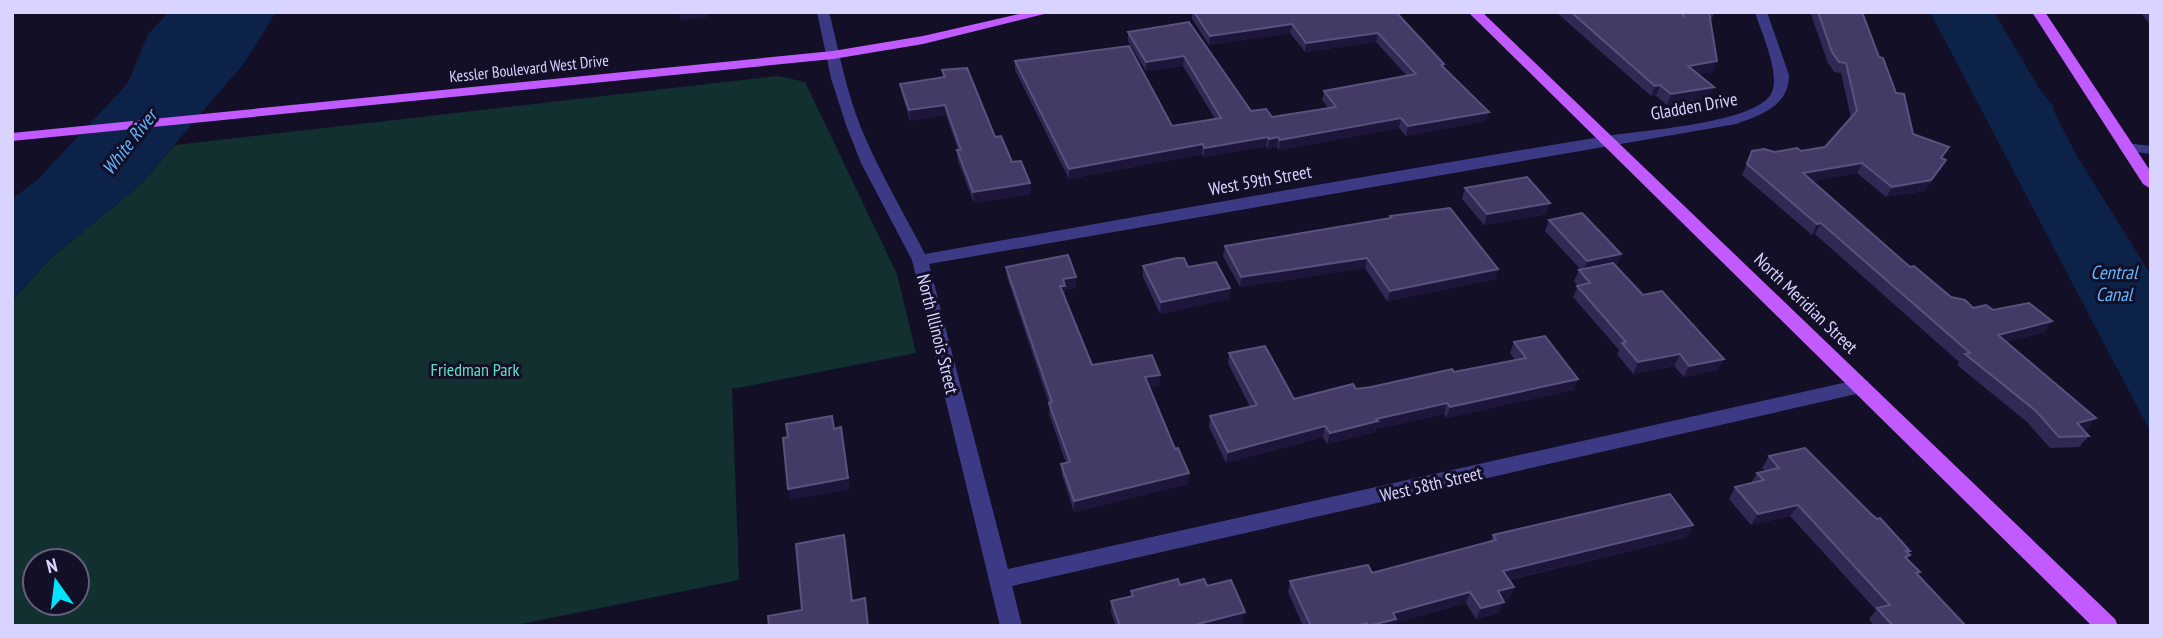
<svg xmlns="http://www.w3.org/2000/svg" width="2163" height="638" font-family="'PT Sans Narrow',sans-serif">
<style>
.green{fill:#12302f;fill-rule:evenodd}
.water{fill:#0c2248}
.lines{fill:none;stroke-linecap:round;stroke-linejoin:round}
.minor{fill:#3d3a85;fill-rule:evenodd}
.major{fill:#c25bff;fill-rule:evenodd}
.wall{fill:#312854}
.shaded-wall{fill:#1d163a}
.building{fill:#433a66;stroke:#5a527e;stroke-width:2}
.labels{text-anchor:middle;dominant-baseline:central;stroke-width:6;stroke-linejoin:round;paint-order:stroke}
.far-street-label{font-size:16px;fill:#d9d4ff;stroke:#130f26}
.street-label{font-size:18px;fill:#d9d4ff;stroke:#130f26}
.park-label{font-size:18px;fill:#5fe0c0;stroke:#130f26}
.water-label{font-size:19px;font-style:italic;fill:#62b6ff;stroke:#130f26}
</style>
<rect width="100%" height="100%" fill="#130f26"/>
<path class="green" d="M778 76 805 82 897 274 916 353 732 389 739 580 511 626H12V301L51 258 141 184 175 145ZM35 561H77V603H35Z"/>
<g class="water">
<polygon points="169,12 276,12 245,62 141,184 51,258 12,301 12,199 37,180 128,83 148,34"/>
<path d="M1930 12H1994L2042 93 2053 105C2054 117 2070 139 2075 153L2151 275V433Z"/>
</g>
<g class="lines">
<g class="minor">
<path d="M817 12H829C839 51 846 90 861 128 879 171 903 212 925 254 1152 214 1379 173 1607 136 1644 130 1745 124 1769 97 1784 79 1761 33 1755 12H1767L1789 75C1789 106 1761 115 1736 124L929 264 1008 569 1861 379 1868 381 1870 386 1868 391 1861 393 1012 586 1022 626H1000L912 260 861 163 846 125 831 78Z"/>
<polygon points="2126,143 2151,146 2151,154 2121,150 2119,147 2121,144"/>
</g>
<g class="major">
<polygon points="1028,12 1052,12 923,44 833,59 12,141 12,133 833,51 923,36"/>
<polygon points="1468,12 1482,12 2115,619 2118,626 2092,626"/>
<polygon points="2032,12 2045,12 2151,172 2151,189 2143,184"/>
</g>
</g>
<g class="wall">
<polygon points="1192,12 1396,12 1444,64 1444,68 1486,121 1406,136 1399,128 1279,150 1277,147 1268,149 1266,146 1204,157 1202,154 1069,179 1015,70 1015,61 1172,126 1215,119 1183,66 1146,71 1128,41 1128,32 1189,22 1251,111 1272,117 1328,108 1322,100 1324,91 1407,76 1376,42 1305,52 1290,33 1209,45 1192,19"/>
<polygon points="1556,12 1715,12 1710,22 1713,72 1698,74 1709,98 1667,105 1656,96 1651,96"/>
<polygon points="1810,12 1862,12 1879,57 1913,134 1942,159 1946,160 1940,171 1924,191 1886,197 1857,173 1812,181 1910,267 1951,297 1973,308 1993,310 2052,321 2044,332 2006,342 2087,429 2083,430 2089,436 2079,447 2050,448 2027,422 1957,365 1959,362 1815,234 1812,235 1742,175 1752,151 1775,152 1801,151 1825,147 1851,118 1841,73 1834,72 1828,63"/>
<polygon points="2140,12 2151,12 2151,25"/>
<polygon points="942,70 995,137 1012,162 1030,183 1031,194 974,203 958,161 957,150 958,150 946,115 910,121 902,94 900,84 943,77"/>
<polygon points="1465,188 1547,214 1484,225 1462,199"/>
<polygon points="1390,216 1498,269 1495,279 1387,301 1365,268 1240,287 1223,256 1225,246 1390,218"/>
<polygon points="1549,220 1621,254 1617,265 1615,265 1643,295 1718,370 1684,377 1674,366 1633,374 1617,354 1619,350 1573,297 1578,286 1574,281 1579,270 1581,270 1545,231"/>
<polygon points="1143,266 1188,267 1230,288 1229,299 1160,314 1143,277"/>
<polygon points="1006,267 1076,277 1076,288 1065,289 1065,296 1064,297 1092,365 1160,375 1159,385 1149,387 1175,449 1189,473 1188,484 1074,512 1062,475 1061,464 1066,463 1049,414 1049,404 1007,277"/>
<polygon points="1514,342 1578,379 1573,390 1446,418 1444,414 1376,429 1375,432 1327,444 1323,437 1226,463 1209,427 1210,416 1250,407 1228,363 1229,353 1294,399 1371,387 1515,360 1510,353"/>
<polygon points="1769,456 1908,553 1910,555 1907,559 1918,574 1966,626 1874,626 1869,619 1876,610 1790,516 1751,525 1729,499 1735,487 1751,483 1757,473 1765,471 1762,468"/>
<polygon points="1693,525 1687,537 1509,580 1514,587 1509,598 1503,600 1499,613 1476,619 1466,603 1395,623 1394,626 1303,626 1288,592 1290,581 1372,573 1491,541 1493,535"/>
<polygon points="1180,585 1207,586 1243,623 1232,626 1116,626 1111,612 1111,601 1131,597 1131,591"/>
</g>
<g class="shaded-wall">
<polygon points="679,12 708,12 708,17 681,21"/>
<polygon points="1292,24 1290,33 1209,45 1210,36"/>
<polygon points="1378,33 1376,42 1305,52 1306,43"/>
<polygon points="1184,56 1183,66 1146,71 1146,62"/>
<polygon points="1717,61 1713,72 1684,77 1688,66"/>
<polygon points="1660,85 1656,96 1651,96 1655,86"/>
<polygon points="1714,87 1709,98 1667,105 1671,94"/>
<polygon points="945,105 946,115 910,121 909,110"/>
<polygon points="1489,112 1486,121 1406,136 1408,126"/>
<polygon points="1401,118 1399,128 1279,150 1280,140"/>
<polygon points="1268,137 1266,146 1204,157 1204,148"/>
<polygon points="1278,137 1277,147 1268,149 1269,139"/>
<polygon points="1203,144 1202,154 1069,179 1069,169"/>
<polygon points="1946,160 1940,171 1924,191 1886,197 1892,187"/>
<polygon points="1862,163 1857,173 1798,184 1803,173"/>
<polygon points="1030,183 1031,194 974,203 973,192"/>
<polygon points="1550,203 1547,214 1484,225 1487,214"/>
<polygon points="1821,223 1815,234 1812,235 1817,224"/>
<polygon points="1621,254 1617,265 1583,272 1587,261"/>
<polygon points="1367,258 1365,268 1240,287 1241,277"/>
<polygon points="1498,269 1495,279 1387,301 1390,291"/>
<polygon points="1076,277 1076,288 1065,289 1065,296 1060,297 1060,286 1063,279"/>
<polygon points="1230,288 1229,299 1160,314 1161,302"/>
<polygon points="2052,321 2044,332 1990,346 1998,335"/>
<polygon points="1680,354 1674,366 1633,374 1638,362"/>
<polygon points="1724,359 1718,370 1684,377 1689,366"/>
<polygon points="1160,375 1159,385 1144,388 1145,377"/>
<polygon points="1578,379 1573,390 1446,418 1450,407"/>
<polygon points="1447,403 1444,414 1376,429 1375,432 1327,444 1330,433 1376,419"/>
<polygon points="2096,418 2087,429 2068,434 2077,423"/>
<polygon points="1325,426 1323,437 1226,463 1228,452"/>
<polygon points="841,427 850,489 791,500 788,489"/>
<polygon points="1189,473 1188,484 1074,512 1074,501"/>
<polygon points="1798,505 1790,516 1751,525 1758,514"/>
<polygon points="1693,525 1687,537 1499,582 1503,571"/>
<polygon points="844,535 846,547 854,612 852,601"/>
<polygon points="1514,587 1509,598 1493,603 1498,591"/>
<polygon points="1470,592 1466,603 1395,623 1394,626 1368,626 1393,613"/>
<polygon points="1504,602 1499,613 1476,619 1481,608"/>
<polygon points="1245,612 1243,623 1232,626 1198,626 1198,624"/>
</g>
<g class="building">
<polygon points="1194,12 1396,12 1444,64 1441,65 1489,112 1408,126 1401,118 1280,140 1278,137 1269,139 1268,137 1204,148 1203,144 1069,169 1015,61 1129,46 1172,126 1221,118 1184,56 1146,62 1128,32 1189,22 1251,111 1266,109 1272,117 1336,107 1324,91 1416,74 1378,33 1306,43 1292,24 1210,36"/>
<polygon points="1571,12 1680,12 1684,16 1683,12 1709,12 1717,61 1688,66 1714,87 1671,94 1660,85 1655,86"/>
<polygon points="1818,12 1862,12 1879,57 1883,58 1896,93 1904,94 1913,134 1949,147 1941,158 1946,160 1931,180 1892,187 1862,163 1803,173 1910,267 1914,266 1951,297 1965,300 1973,308 1986,305 1993,310 2029,303 2052,321 1998,335 2096,418 2077,423 2089,436 2059,437 2036,411 1965,354 1970,353 1821,223 1817,224 1747,164 1752,151 1764,149 1775,152 1797,148 1801,151 1825,147 1857,111 1846,63 1839,62 1832,52"/>
<polygon points="967,68 995,137 1001,136 1012,162 1021,161 1030,183 973,192 957,150 961,150 945,105 909,110 900,84 945,77 942,70"/>
<polygon points="1527,177 1550,203 1487,214 1465,188"/>
<polygon points="1450,208 1498,269 1390,291 1367,258 1241,277 1225,246 1391,218 1390,216"/>
<polygon points="1582,213 1621,254 1587,261 1549,220"/>
<polygon points="1068,255 1076,277 1063,279 1065,286 1060,286 1092,365 1152,355 1160,375 1145,377 1175,449 1178,448 1189,473 1074,501 1061,464 1070,462 1049,403 1052,402 1006,267"/>
<polygon points="1177,258 1184,258 1188,267 1216,262 1230,288 1161,302 1143,266"/>
<polygon points="1613,263 1643,295 1662,291 1724,359 1689,366 1680,354 1638,362 1622,343 1626,342 1577,286 1590,283 1579,270"/>
<polygon points="1545,336 1578,379 1450,407 1447,403 1376,419 1378,421 1330,433 1325,426 1228,452 1210,416 1257,405 1229,353 1265,346 1294,399 1353,384 1356,389 1371,387 1452,369 1454,372 1526,358 1514,342"/>
<polygon points="832,416 834,429 841,427 848,478 788,489 783,438 788,437 786,424"/>
<polygon points="1805,448 1870,513 1877,519 1880,518 1910,551 1906,551 1910,555 1905,557 1920,572 1916,573 1966,626 1893,626 1877,608 1890,605 1798,505 1758,514 1735,487 1764,480 1757,473 1779,468 1769,456"/>
<polygon points="1670,494 1693,525 1503,571 1514,587 1498,591 1504,602 1481,608 1470,592 1393,613 1396,619 1368,626 1367,623 1354,626 1311,626 1290,581 1368,565 1372,573 1496,540 1493,535"/>
<polygon points="844,535 852,601 865,598 868,626 769,626 768,616 802,610 796,544"/>
<polygon points="1178,579 1180,585 1204,579 1207,586 1231,580 1245,612 1198,624 1199,626 1120,626 1111,601 1133,596 1131,591"/>
</g>
<g class="labels">
<g class="far-street-label">
<text transform="translate(529 68) rotate(-6)">Kessler Boulevard West Drive</text>
</g>
<g class="street-label">
<text transform="translate(1694 106) rotate(-10)">Gladden Drive</text>
<text transform="translate(1260 180) rotate(-10)">West 59th Street</text>
<text transform="translate(1806 303) rotate(44)">North Meridian Street</text>
<text transform="translate(938 334) rotate(76)">North Illinois Street</text>
<text transform="translate(1431 484) rotate(-13)">West 58th Street</text>
</g>
<g class="park-label">
<text x="475" y="369">Friedman Park</text>
</g>
<g class="water-label">
<text transform="translate(129 142) rotate(-52)">White River</text>
<text x="2114" y="272">Central<tspan x="2114" dy="22">Canal</tspan></text>
</g>
</g>
<rect width="2163" height="638" fill="none" stroke="#d9d4ff" stroke-width="28"/>
<g transform="translate(56 582) rotate(346)"><circle r="33" fill="#130f26" stroke="#625e7d" stroke-width="2"/>
<path d="M0-5L12 26L0 18L-12 26Z" fill="#00e5ff"/>
<text y="-10" font-size="19" font-weight="bold" text-anchor="middle" fill="#d9d4ff">N</text>
</g>
</svg>
